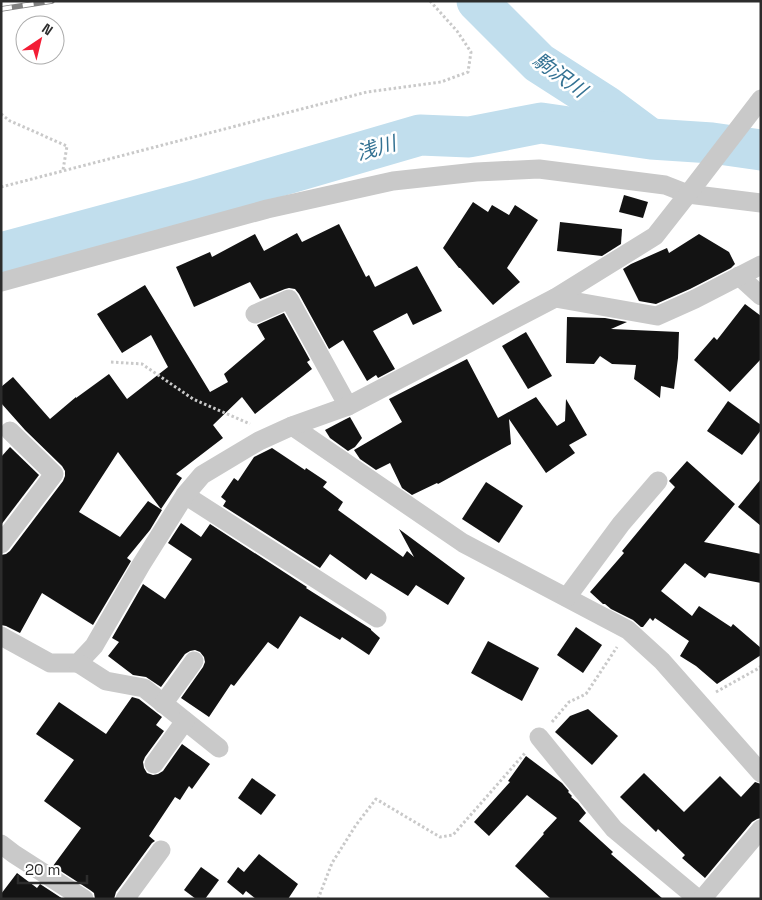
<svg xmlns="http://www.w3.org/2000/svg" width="762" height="900" font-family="'Space Grotesk','Noto Sans JP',sans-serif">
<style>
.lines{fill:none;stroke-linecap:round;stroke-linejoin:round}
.river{stroke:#c1deed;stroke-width:41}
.building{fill:#131313}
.path{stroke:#c9c9c9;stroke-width:3;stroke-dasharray:2.5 2.5;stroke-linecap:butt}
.street{stroke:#c9c9c9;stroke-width:19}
.rail-casing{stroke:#818181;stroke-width:5.5}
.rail{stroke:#fff;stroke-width:4;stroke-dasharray:11;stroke-linecap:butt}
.labels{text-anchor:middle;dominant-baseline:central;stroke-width:5;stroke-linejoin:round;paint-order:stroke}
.water-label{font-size:20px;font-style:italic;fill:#347293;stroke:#fff}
</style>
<rect width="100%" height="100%" fill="#fff"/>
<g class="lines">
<g class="river">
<polyline points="477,1 539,63 606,106 645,135"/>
<polyline points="1,253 194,201 420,135 469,137 541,123 651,139 712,143 761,150"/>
</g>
</g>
<g class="building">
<polygon points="624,195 648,202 643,218 619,212"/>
<polygon points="473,202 488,212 492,205 509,215 515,205 538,220 507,268 520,282 493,305 460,268 459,268 443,248"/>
<polygon points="560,222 622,229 621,244 602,256 557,251"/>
<polygon points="339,224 366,277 369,275 375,287 417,266 442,311 413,325 407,313 373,331 395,369 378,378 376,375 367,381 343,340 329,349 299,294 295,289 289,288 285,289 260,299 250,282 194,307 176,267 210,252 212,257 255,234 264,251 297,233 302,242"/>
<polygon points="699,234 729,252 735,264 731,268 690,289 656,304 639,301 623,269 631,264 667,248 669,253"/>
<polygon points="145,285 210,392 228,382 224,374 265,339 257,325 284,313 310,360 307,362 312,369 255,414 242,397 213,425 223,438 176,474 182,478 161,509 118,452 79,512 120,537 148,501 162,510 150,530 127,558 131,561 93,625 42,593 20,633 6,626 1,625 1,555 6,554 10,551 63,481 65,476 65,471 62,466 25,430 1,403 1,387 13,377 50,419 76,397 76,398 109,374 127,399 168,367 151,335 122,353 97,314"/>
<polygon points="745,304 761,316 761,359 730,392 694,360 714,337 717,340"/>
<polygon points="567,317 605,318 627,322 611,329 679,332 678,358 674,389 661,386 660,398 634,379 636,365 612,364 600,356 594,364 566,363"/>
<polygon points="526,332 552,376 528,389 502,346"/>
<polygon points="467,359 498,418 536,397 557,426 565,421 566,399 587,435 569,445 575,453 546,473 509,419 511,444 438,484 437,483 412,495 402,488 390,463 376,470 360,459 354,450 402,422 389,399"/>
<polygon points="728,401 761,425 761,430 742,455 707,431"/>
<polygon points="350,417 362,438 355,447 348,451 330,438 325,430 344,420"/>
<polygon points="10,447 39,475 1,525 1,457"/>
<polygon points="272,448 305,470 306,468 327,482 323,487 343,502 338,510 403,557 407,551 414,557 399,529 465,578 448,605 416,585 408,596 371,573 366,580 330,554 320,568 223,506 226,501 221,497 234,478 238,481 254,457"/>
<polygon points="687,461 735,504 704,542 761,554 761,583 709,573 705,578 685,563 661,591 692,616 699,606 731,627 733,624 761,648 761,655 717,684 696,666 680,656 689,641 655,618 653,621 650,618 643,627 641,627 633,620 611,609 605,604 603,604 590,592 624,553 622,551 675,487 669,481"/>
<polygon points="761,479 761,526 738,507"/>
<polygon points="486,482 523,506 499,543 462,519"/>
<polygon points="181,523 201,537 210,524 307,587 306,588 371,629 371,630 380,638 369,655 342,637 340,640 300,616 278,649 268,642 234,686 231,684 209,717 181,698 203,667 205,662 204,657 200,652 195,650 190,651 185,654 161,687 146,677 133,675 108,656 119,642 112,638 143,584 165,599 192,559 168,543"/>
<polygon points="576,627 602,645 583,673 557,655"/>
<polygon points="488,641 539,668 522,701 471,673"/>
<polygon points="132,697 139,699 162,717 156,725 164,731 145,757 143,762 144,768 147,773 153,775 158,774 163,771 182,744 210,764 192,789 189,786 180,800 175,797 149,836 155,841 152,843 116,892 114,899 95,899 94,893 90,890 53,866 81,828 44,801 74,760 36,734 59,702 106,734"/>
<polygon points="588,709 618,736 592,765 555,732 570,716"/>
<polygon points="526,756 562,783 569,791 568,792 572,796 571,797 578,803 586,813 579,821 613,852 611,854 663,899 551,899 515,866 544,834 543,833 557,818 527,795 489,836 474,822 510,782 508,781"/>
<polygon points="644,773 684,812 720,776 741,797 755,782 761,784 761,818 757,819 752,822 705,878 682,858 685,855 658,829 656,832 620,797"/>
<polygon points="252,778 276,795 261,815 238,798"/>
<polygon points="259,854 298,884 288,899 256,899 246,891 243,895 227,882 238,867 244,872"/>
<polygon points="201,867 219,880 205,899 196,899 184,890"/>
<polygon points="17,873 37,888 40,884 63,899 1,899 1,894"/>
</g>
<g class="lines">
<g class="path">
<polyline points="1,114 10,121 67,146 63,170"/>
<polyline points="1,187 367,92 441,82 468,72 471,52 457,31 430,1"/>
<polyline points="111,362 142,364 193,399 250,424"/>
<polyline points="716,692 759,668 761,666"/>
<polyline points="552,722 569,702 586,694 617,647"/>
<polyline points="318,899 332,863 356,825 376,799 440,837 453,835 525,753"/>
</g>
<g class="street">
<polyline points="739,276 761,296"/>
<polyline points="1,282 267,209 393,181 476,172 539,169 665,185 688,194 761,203"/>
<polyline points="555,298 657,316 695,299 761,265"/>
<polyline points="255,314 289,299 348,406"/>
<polyline points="292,426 463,543 628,630 662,661 761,773"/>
<polyline points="185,495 377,618"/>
<polyline points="1,544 54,474 10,431"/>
<polyline points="567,597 621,524 658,481"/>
<polyline points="1,636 50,663 78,663 94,646 141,565 185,495 202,475 259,441 292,426 348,406 555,298 655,236 688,194 761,99"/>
<polyline points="78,663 106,681 144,688 219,748"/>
<polyline points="163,704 194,661"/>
<polyline points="539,737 614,829 698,899"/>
<polyline points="154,764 185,721"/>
<polyline points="1,844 14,854 84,899"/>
<polyline points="125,899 161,850"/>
<polyline points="702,899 761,829"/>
</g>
<defs>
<polyline id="rail" points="1,9 52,1"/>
</defs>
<use href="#rail" class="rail-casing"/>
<use href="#rail" class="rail"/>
</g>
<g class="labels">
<g class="water-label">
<text transform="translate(560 75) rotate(36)">駒沢川</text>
<text transform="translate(376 148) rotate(-16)">浅川</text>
</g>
</g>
<rect width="762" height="900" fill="none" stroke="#2c2c2c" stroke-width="5"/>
<g transform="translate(40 40) rotate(35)"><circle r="24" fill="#ffffff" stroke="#ababab"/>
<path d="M0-4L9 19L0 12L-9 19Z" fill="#f31d35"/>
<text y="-8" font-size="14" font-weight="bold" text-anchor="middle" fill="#2c2c2c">N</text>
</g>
<path d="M18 875v8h69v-8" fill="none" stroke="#2c2c2c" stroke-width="2.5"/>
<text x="25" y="875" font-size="15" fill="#2c2c2c" stroke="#ffffff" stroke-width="4" paint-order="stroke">20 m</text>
</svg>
